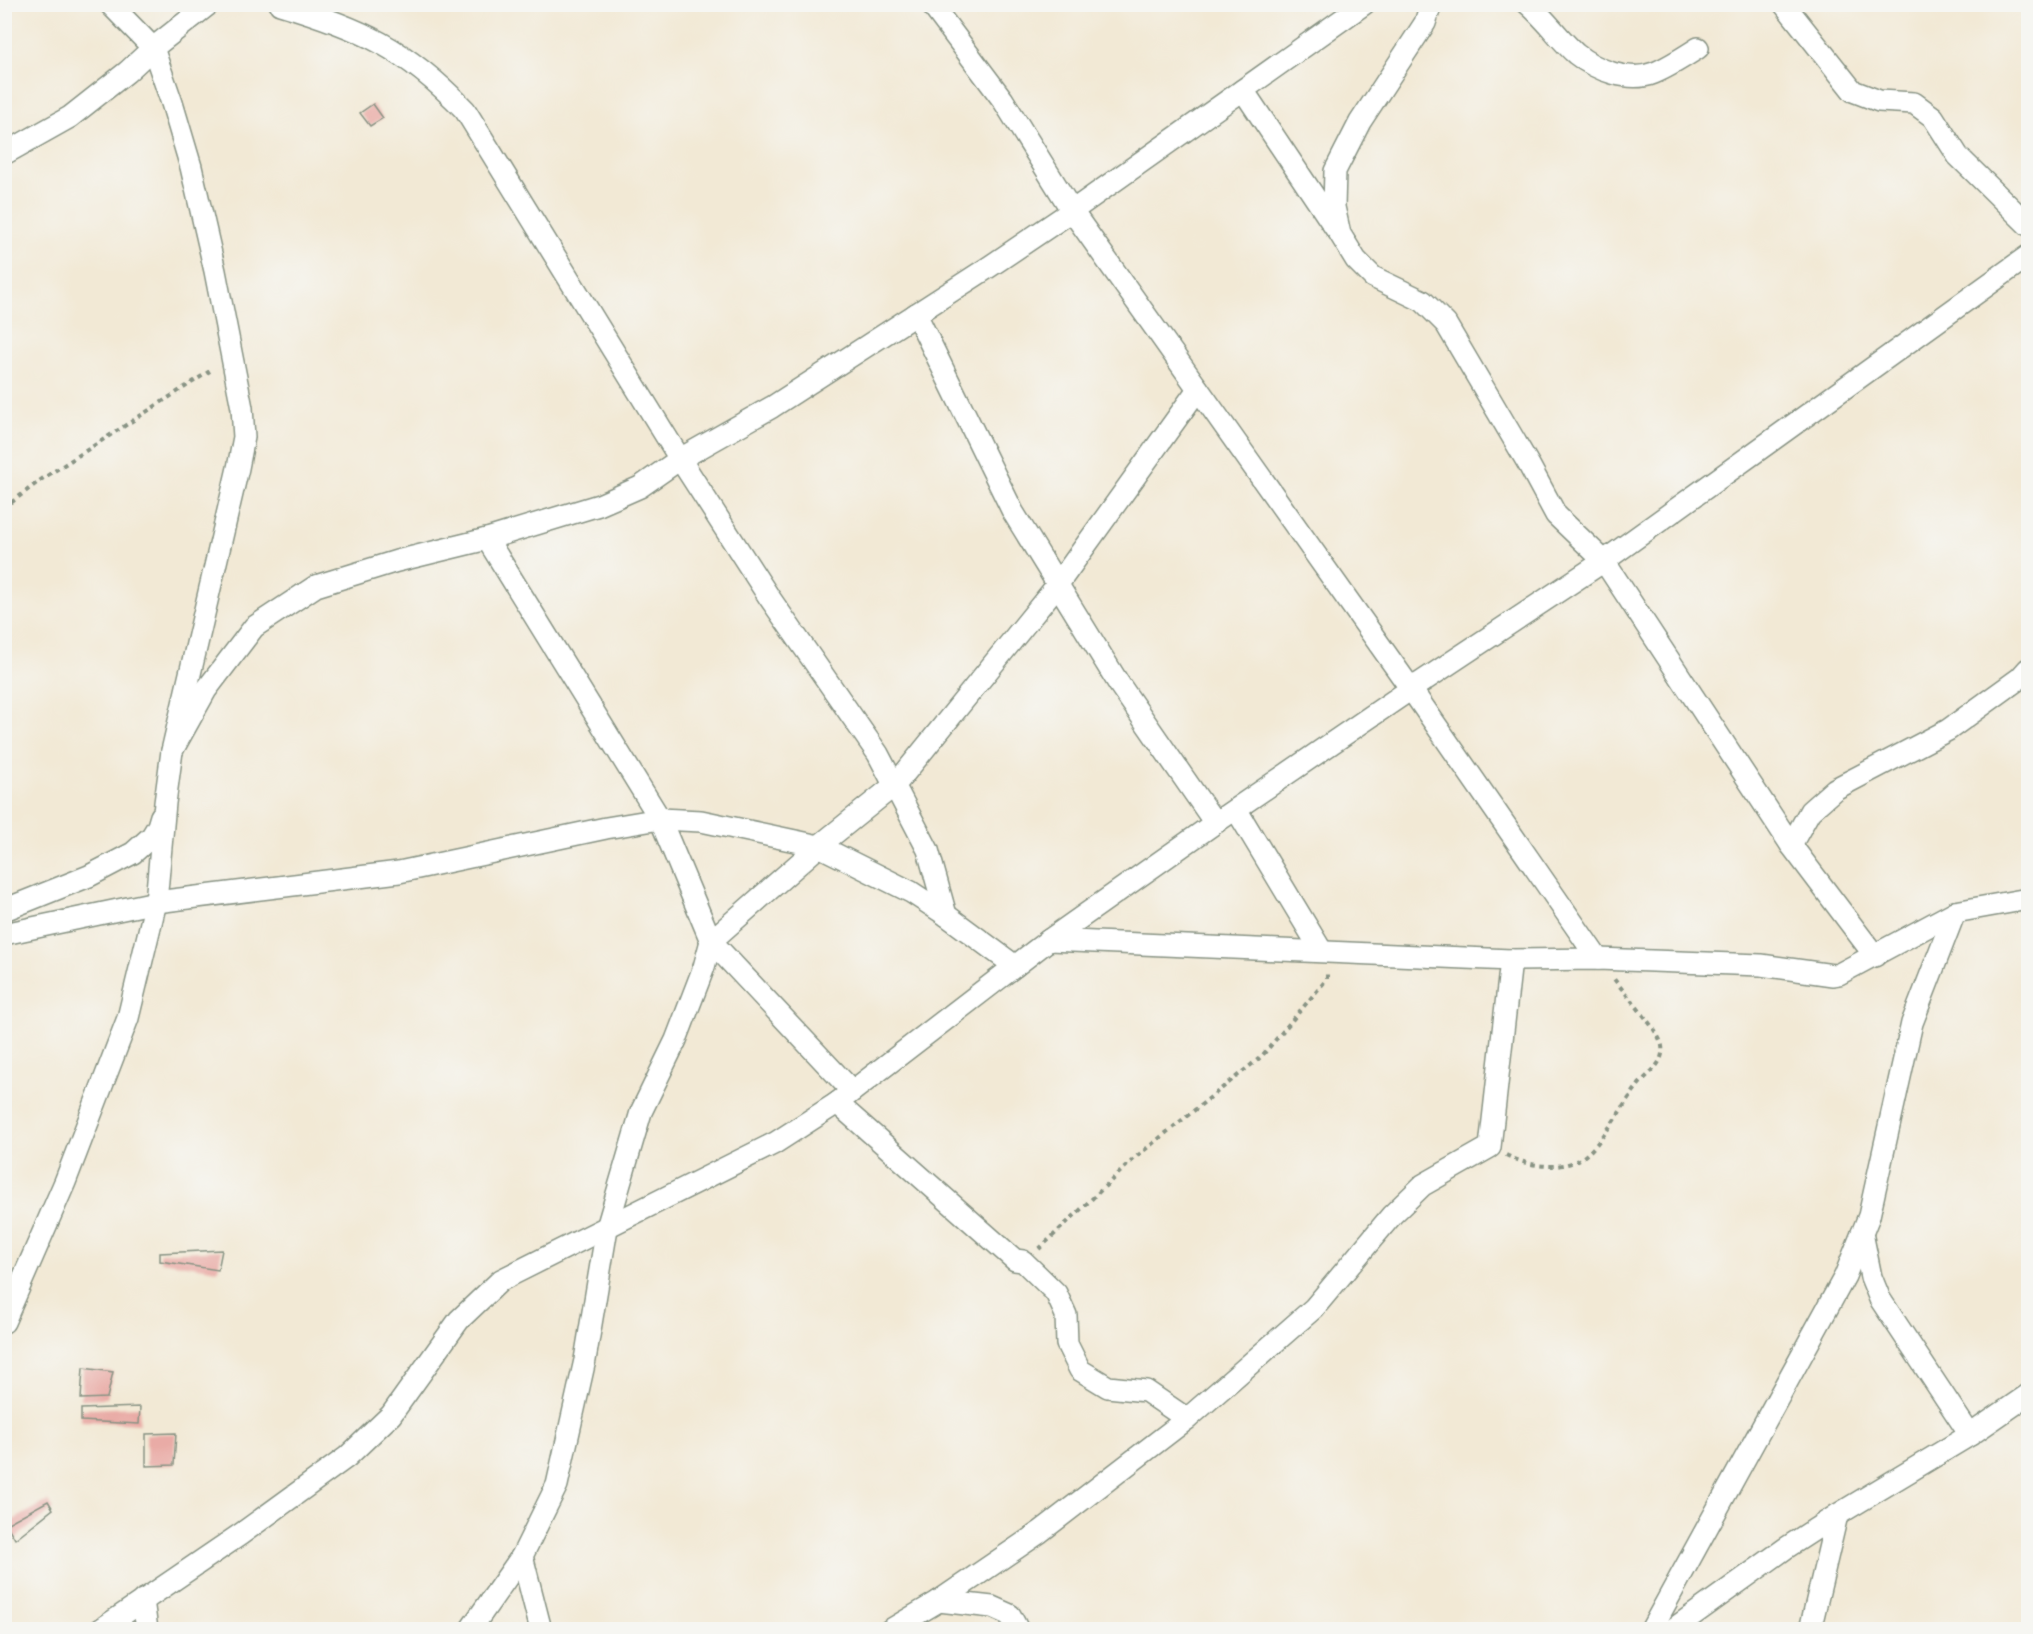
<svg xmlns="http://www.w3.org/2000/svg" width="2033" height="1634" font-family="Cardo,serif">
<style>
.building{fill:#e9aba6}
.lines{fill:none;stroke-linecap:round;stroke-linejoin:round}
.street-casing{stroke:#889384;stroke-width:24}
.path{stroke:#889384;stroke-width:4;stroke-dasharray:4.5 4.5;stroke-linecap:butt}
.street{stroke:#fff;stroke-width:21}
</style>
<rect width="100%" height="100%" fill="#f6f6f2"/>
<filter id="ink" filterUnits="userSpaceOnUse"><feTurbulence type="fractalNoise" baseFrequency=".0167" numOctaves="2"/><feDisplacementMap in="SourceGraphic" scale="12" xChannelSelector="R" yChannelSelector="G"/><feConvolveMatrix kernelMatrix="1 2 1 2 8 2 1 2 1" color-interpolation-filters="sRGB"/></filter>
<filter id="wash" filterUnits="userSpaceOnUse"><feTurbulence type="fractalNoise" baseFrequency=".008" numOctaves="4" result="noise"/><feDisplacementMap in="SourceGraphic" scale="24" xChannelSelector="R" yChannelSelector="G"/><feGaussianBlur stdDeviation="1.35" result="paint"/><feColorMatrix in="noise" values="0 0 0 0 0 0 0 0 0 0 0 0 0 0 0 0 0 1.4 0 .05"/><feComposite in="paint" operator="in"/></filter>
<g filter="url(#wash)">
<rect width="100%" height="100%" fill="#f2e9d5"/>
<g id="blocks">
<g class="building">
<polygon points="373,104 383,118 370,126 360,113"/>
<polygon points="222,1250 218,1270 160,1261 160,1253"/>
<polygon points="83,1368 113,1372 107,1398 81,1399"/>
<polygon points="140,1407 139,1424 81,1421 81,1409"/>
<polygon points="176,1433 174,1465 146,1466 146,1434"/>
<polygon points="48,1501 53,1509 15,1539 6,1524"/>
</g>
</g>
</g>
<g filter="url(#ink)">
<use href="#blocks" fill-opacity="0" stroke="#889384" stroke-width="1.5"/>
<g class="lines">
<defs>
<g id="street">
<path d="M280 4C361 28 405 48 465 110L680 459 769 597 878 754 928 850 946 915"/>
<polyline points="931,4 1003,100 1072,211 1364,4"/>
<polyline points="1431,4 1425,23 1360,122 1335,171 1334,207 1340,234 1356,260 1373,277 1423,301 1446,324 1529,465 1556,515 1604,561 1791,845 1875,956"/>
<path d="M1528 4C1546 19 1559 39 1576 54 1596 70 1629 83 1654 73 1669 67 1684 57 1698 48"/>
<polyline points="1784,4 1853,91 1879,101 1914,103 1933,117 1958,156 2028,225"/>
<polyline points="1243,90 1336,229"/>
<polyline points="4,154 70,117 127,72 153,48 209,4"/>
<polyline points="916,314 1013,512 1119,684 1215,823"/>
<polyline points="487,539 660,819 711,941 852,1091"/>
<polyline points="172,751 206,690 254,627 316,586 397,561 487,539 599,505 640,487 680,459 772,407 989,267 1072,211 1411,689 1598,959"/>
<polyline points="1236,809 1321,950"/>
<polyline points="1791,845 1810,811 1835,789 1948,730 2020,678 2028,669"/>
<polyline points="4,910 89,876 133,853 152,836 158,826 161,816"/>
<polyline points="4,934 156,902 399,872 606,828 660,819 701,821 819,846 911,892 946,915 1015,966"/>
<polyline points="1049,940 1511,960 1598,959 1761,965 1833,975 1839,974 1955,912 2028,899"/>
<polyline points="837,1103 1015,1260 1023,1261 1056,1293 1066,1315 1067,1344 1080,1370 1108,1387 1146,1391 1187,1419"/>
<polyline points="1862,1233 1871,1277 1880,1299 1970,1435"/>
<polyline points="4,1322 65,1182 128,1018 156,902 165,803 172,751 238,468 244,437 242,408 215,271 191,167 172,103 153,48 110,4"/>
<polyline points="522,1556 541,1630"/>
<polyline points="143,1600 147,1630"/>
<polyline points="939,1601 992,1607 1010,1615 1018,1630"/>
<polyline points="100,1630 241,1534 347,1457 391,1415 459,1320 501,1280 775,1143 837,1103 1049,940 1215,823 1411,689 1604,561 2028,256"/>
<polyline points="470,1630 522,1556 557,1485 585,1360 607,1228 641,1112 676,1040 704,967 711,941 819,846 896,784 1058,584 1198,389"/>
<polyline points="890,1630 939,1601 1040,1532 1187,1419 1314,1308 1392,1215 1423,1185 1490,1147 1511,960"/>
<polyline points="1651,1630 1845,1276 1869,1216 1912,1023 1955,912"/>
<polyline points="1672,1630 1786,1548 1837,1515 1970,1435 2028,1395"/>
<polyline points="1810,1630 1837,1515"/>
</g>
</defs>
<use href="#street" class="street-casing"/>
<g class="path">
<polyline points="4,508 42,479 213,369"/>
<path d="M1506 1155C1529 1167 1567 1173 1588 1153 1605 1138 1622 1106 1637 1087 1646 1074 1665 1065 1662 1046 1659 1030 1625 994 1614 979"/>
<polyline points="1039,1249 1137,1156 1261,1057 1327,979 1327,971"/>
</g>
<use href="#street" class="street"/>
</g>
</g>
<rect width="2033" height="1634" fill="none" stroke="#f6f6f2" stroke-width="24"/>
</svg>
